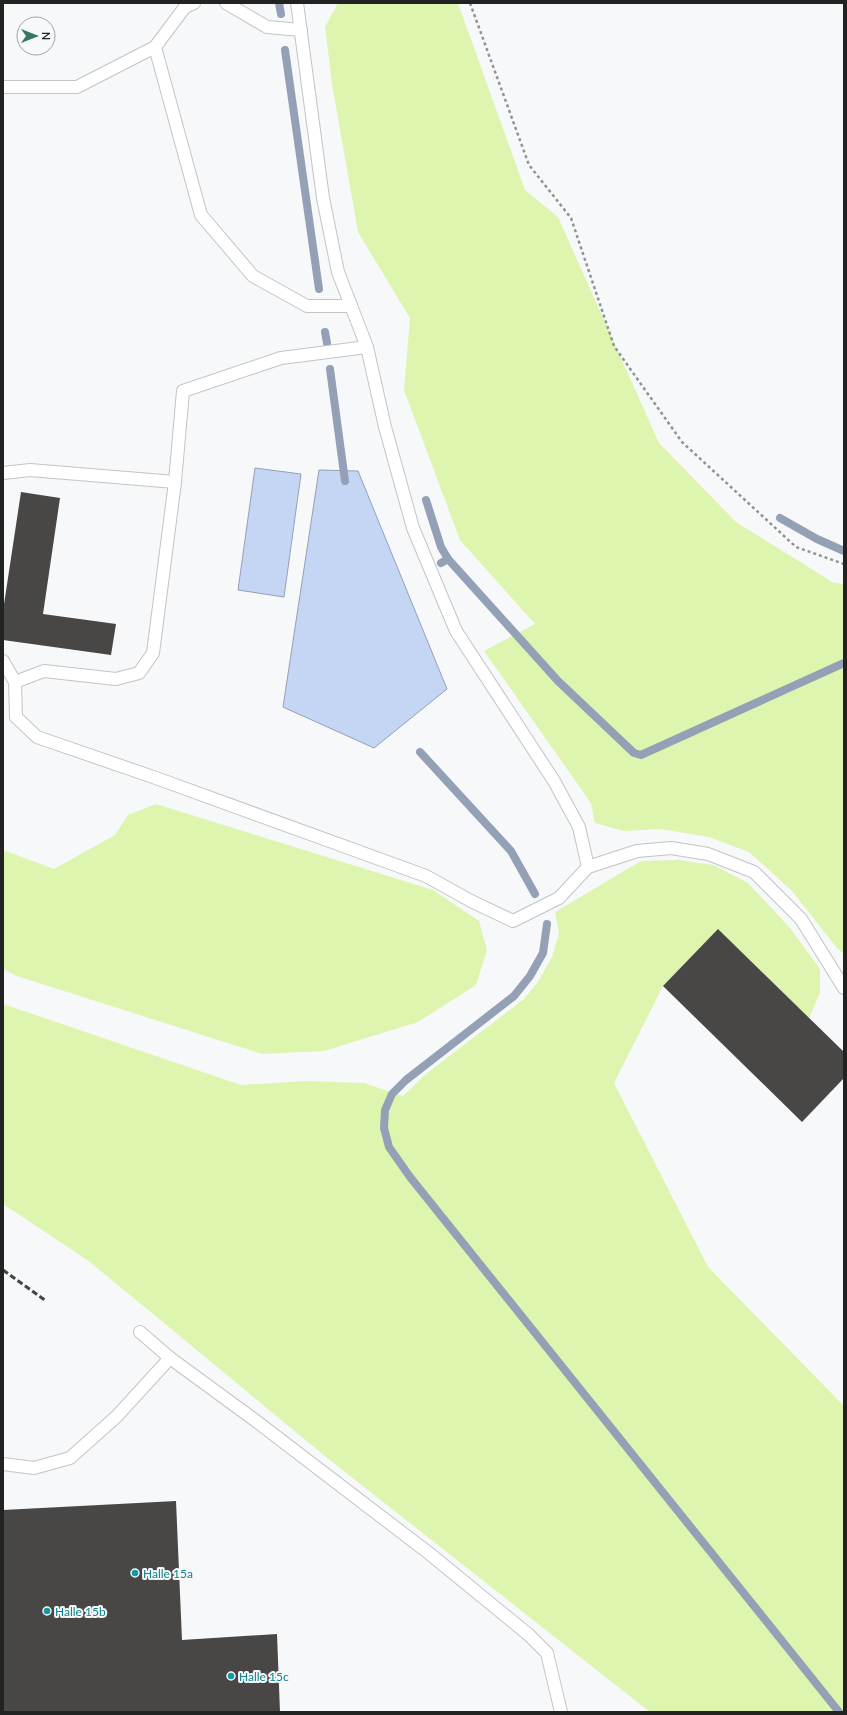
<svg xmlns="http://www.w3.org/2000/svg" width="847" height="1715" font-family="Lato,sans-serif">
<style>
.green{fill:#def5af}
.water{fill:#c5d6f5;stroke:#94a0b6}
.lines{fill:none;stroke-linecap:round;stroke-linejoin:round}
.stream{stroke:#94a0b6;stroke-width:8}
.building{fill:#484746}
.lane-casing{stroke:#c3c4c5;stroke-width:14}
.path{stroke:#919293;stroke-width:2.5;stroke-dasharray:3 3;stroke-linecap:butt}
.lane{stroke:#fff;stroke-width:12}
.rail{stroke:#434444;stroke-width:3;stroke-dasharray:6 3;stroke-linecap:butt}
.culture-dot{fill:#0f9aa8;stroke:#f6f8f9;stroke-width:1.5}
.labels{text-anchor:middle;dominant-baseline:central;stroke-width:4;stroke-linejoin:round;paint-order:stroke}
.culture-label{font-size:12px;fill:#0d838f;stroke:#f6f8f9;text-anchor:start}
</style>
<rect width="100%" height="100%" fill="#f6f8f9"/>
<g class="green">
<polygon points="338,3 458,3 525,190 558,217 659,443 736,522 834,583 844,584 844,954 837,948 792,891 749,852 709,837 661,829 624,831 595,823 591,803 484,651 535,624 460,540 404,390 410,318 358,232 332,84 325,27"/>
<polygon points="156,804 433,890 479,921 487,950 476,985 418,1022 324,1051 262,1054 17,976 3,969 3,850 54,869 115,835 128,815"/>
<polygon points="679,860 713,865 748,883 790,928 820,969 820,993 809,1018 718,930 663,986 614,1083 708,1267 844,1406 844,1712 650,1712 331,1461 90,1262 3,1204 3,1004 241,1085 307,1081 364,1083 403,1096 426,1074 524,999 538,982 552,957 559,933 555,912 641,861"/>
</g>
<g class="water">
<polygon points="255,468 301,474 284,597 238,590"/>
<polygon points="319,470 358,471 447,689 374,748 283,707"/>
</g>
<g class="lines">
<g class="stream">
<polyline points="279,3 281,14"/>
<polyline points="285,50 319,289"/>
<polyline points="325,332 327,343"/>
<polyline points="330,369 345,481"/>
<polyline points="426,500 441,547 448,559"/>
<polyline points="780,518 817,539 844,551"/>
<polyline points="441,563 448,559 558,681 634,753 641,755 844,663"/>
<polyline points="420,752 511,851 535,894"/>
<polyline points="547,924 543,953 530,976 514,996 406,1080 392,1094 385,1110 384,1128 389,1147 410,1177 839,1712"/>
</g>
</g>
<g class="building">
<polygon points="21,492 60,498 43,614 116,624 111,655 3,640 3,611"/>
<polygon points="718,929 844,1052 844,1078 802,1122 663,986"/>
<polygon points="176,1501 182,1640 277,1634 280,1712 3,1712 3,1510"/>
</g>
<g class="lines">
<defs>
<g id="lane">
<polyline points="226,3 267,27 301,30"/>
<polyline points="297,3 323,198 338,272 367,347 385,427 413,528 456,631 554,781 579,827 588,867 559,898 513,921 471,901 426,876 156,778 37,737 16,717 15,682 44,671 116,679 139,673 153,653 175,482 183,391 281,358 367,347"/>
<polyline points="155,47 201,215 253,276 307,306 351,306"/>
<polyline points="3,87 77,87 155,47 185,7 194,3"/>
<polyline points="3,473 30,470 175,482"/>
<polyline points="3,661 15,682"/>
<polyline points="588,867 637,851 671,848 708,854 754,872 801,919 844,988"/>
<polyline points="140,1332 170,1358 252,1418 430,1554 529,1635 547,1653 561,1712"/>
<polyline points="3,1464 34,1468 70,1458 117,1416 170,1358"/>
</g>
</defs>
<use href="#lane" class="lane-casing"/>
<polyline class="path" points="470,3 529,165 571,218 614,346 682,442 796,547 844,564"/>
<use href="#lane" class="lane"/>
<polyline class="rail" points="3,1270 46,1301"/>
</g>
<g class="culture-dot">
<circle cx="135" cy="1573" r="4"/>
<circle cx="47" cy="1611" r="4"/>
<circle cx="231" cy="1676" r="4"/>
</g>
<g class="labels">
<g class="culture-label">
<text x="143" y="1573">Halle 15a</text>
<text x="55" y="1611">Halle 15b</text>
<text x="239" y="1676">Halle 15c</text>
</g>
</g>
<rect width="847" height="1715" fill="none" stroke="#212222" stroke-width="8"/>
<g transform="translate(36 36) rotate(90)"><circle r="19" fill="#f6f8f9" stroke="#a1a2a3"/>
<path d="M0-3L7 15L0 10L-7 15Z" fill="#377765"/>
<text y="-6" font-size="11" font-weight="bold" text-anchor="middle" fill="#212222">N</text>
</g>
</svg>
